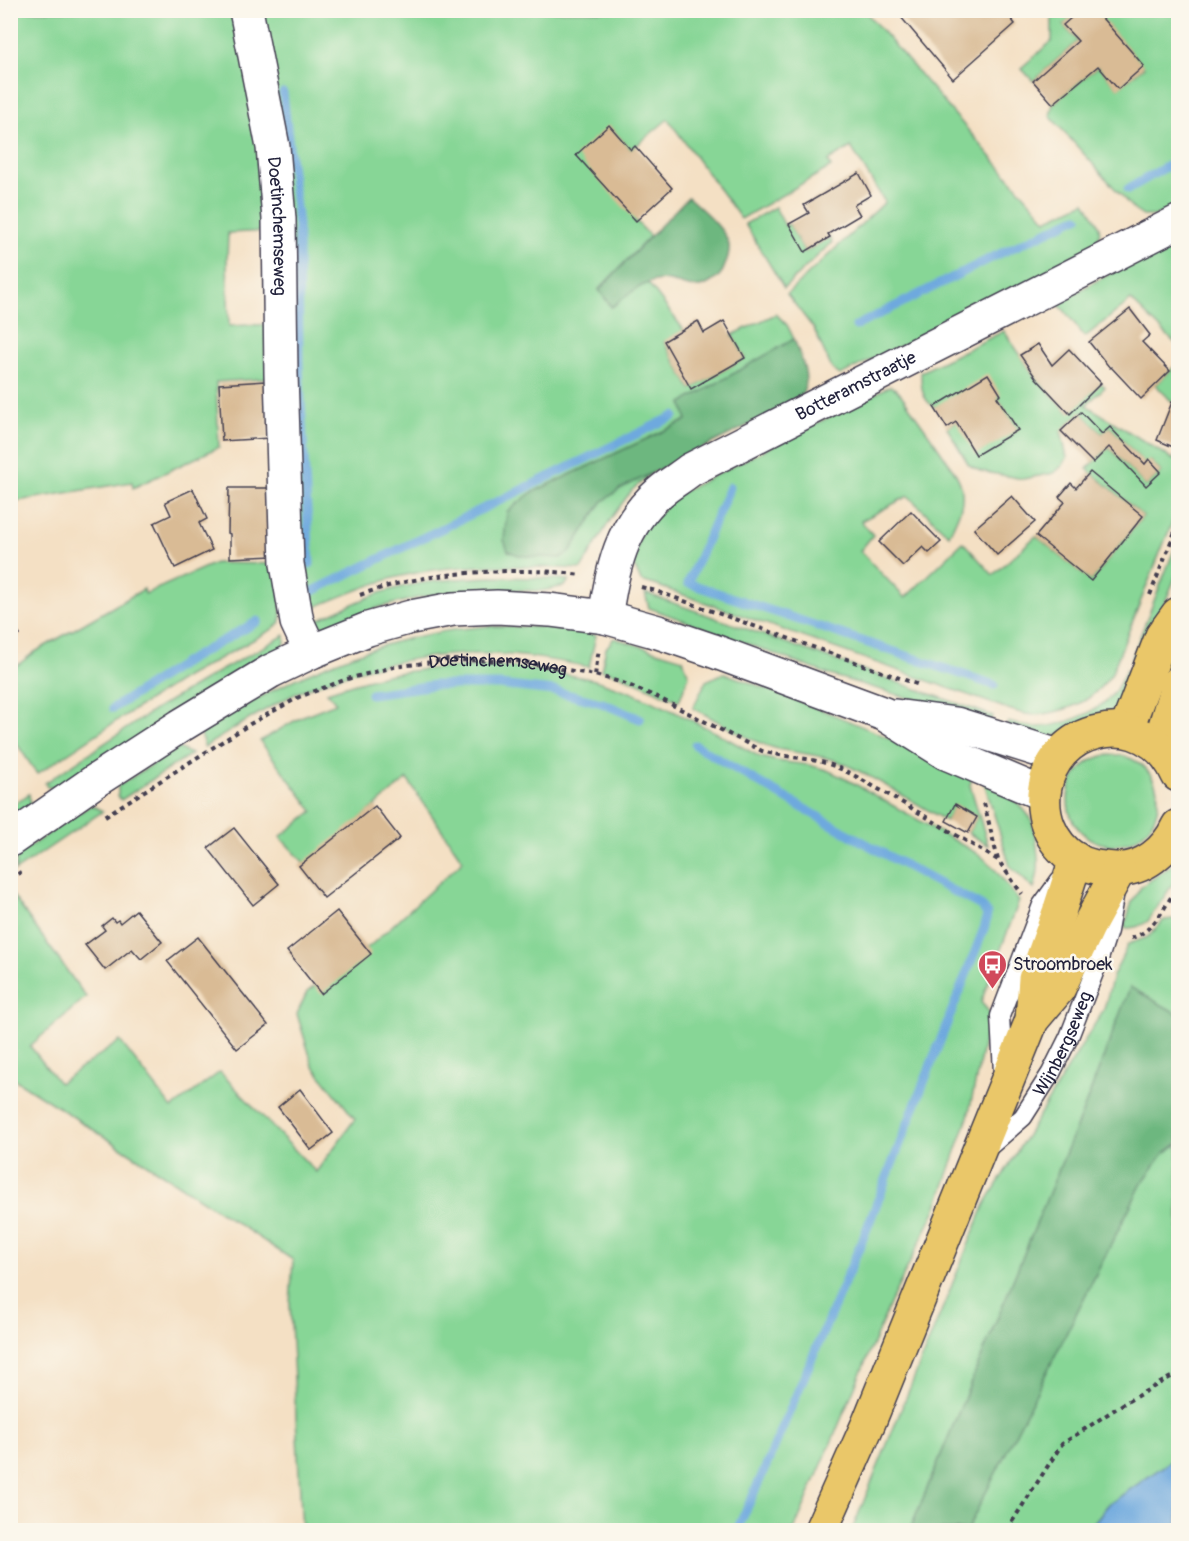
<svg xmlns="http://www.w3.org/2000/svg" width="1189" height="1541" font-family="Pangolin,sans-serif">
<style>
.green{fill:#87d696;stroke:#547c68;stroke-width:1.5}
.forest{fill:#6db77f;stroke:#486c5d;stroke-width:1.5}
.water{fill:#6ea9de;stroke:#48668c;stroke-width:1.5}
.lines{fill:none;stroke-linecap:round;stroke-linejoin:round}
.stream{stroke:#6ea9de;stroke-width:9}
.building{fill:#d9bb95}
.service-casing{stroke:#423e50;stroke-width:21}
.minor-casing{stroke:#423e50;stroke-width:36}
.tertiary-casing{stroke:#423e50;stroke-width:36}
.primary-casing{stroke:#423e50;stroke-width:36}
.path{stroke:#423e50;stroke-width:4;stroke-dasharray:4.5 4.5;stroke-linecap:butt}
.service{stroke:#fff;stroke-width:18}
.minor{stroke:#fff;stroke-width:33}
.tertiary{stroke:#fff;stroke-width:33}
.primary{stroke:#eac769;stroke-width:33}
.labels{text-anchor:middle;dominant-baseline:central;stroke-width:5;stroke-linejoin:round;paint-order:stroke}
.street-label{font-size:18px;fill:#22223b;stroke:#fbf7ec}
.poi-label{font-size:18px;fill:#22223b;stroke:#fbf7ec;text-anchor:start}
</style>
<rect width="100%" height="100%" fill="#fbf7ec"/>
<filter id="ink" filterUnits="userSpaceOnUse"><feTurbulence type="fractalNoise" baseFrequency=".0167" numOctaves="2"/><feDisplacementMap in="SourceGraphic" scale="12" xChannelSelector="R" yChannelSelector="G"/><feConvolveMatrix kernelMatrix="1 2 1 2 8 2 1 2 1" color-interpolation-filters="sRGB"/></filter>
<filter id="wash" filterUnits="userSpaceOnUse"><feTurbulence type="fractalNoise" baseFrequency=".008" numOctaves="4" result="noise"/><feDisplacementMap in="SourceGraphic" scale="24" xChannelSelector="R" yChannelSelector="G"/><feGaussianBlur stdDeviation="1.35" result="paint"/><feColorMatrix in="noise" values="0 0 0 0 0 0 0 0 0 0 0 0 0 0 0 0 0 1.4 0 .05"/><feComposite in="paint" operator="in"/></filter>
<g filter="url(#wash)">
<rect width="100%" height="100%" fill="#f4e0c4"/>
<g class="green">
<polygon points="11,11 238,11 272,231 228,233 227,261 229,326 275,324 275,378 216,382 219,447 133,488 132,482 11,502"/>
<path d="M252 11H865L1046 220 1085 202C1101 228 1107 230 1087 257L840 375 832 369 814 329 787 294 885 202 851 147 828 161 831 167 741 219 668 119 631 150 609 126 636 221 650 236 599 289 611 307 636 288 648 283 684 330 664 342 691 389 745 358 732 335 776 314 787 325 794 339 682 403 687 420 531 493 569 553 602 502 620 489 655 471 632 490 612 517 581 569C523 566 463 562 406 575 373 582 341 597 310 609L303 606Z"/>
<polygon points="1058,11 1080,11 1063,25 1078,41 1033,81 1021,68 1052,41 1052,16"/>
<polygon points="1095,11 1178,11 1178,207 1154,216 1143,216 1134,210 1050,116 1053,104 1098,66 1118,88 1144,67"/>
<polygon points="775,207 785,226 789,224 805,252 830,237 832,242 784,288 745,224"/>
<polygon points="1178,236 1178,346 1131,300 1085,337 1064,310 1057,303"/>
<path d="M1004 331 1036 378 1069 413 1101 383 1105 387 1086 405 1174 460 1178 449V508L1111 675C1094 697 1081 706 1054 712 1045 714 1035 716 1026 714 1020 713 1014 711 1008 709L658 586 641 581 633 563 641 531 678 494 890 386 896 389 902 396C917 418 933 439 948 462 953 469 959 477 961 486 966 504 956 520 949 535L908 496 861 521 873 535 860 551 905 598 963 542 993 575 1036 536 1091 581 1143 516 1087 469 1109 447 1146 486 1161 472 1150 460 1145 464 1110 427 1102 434 1081 412 1061 431 1067 458 1063 465 1054 473 1023 479 980 471 969 465 947 428 956 422 1017 429 997 397 934 407C921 398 921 387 921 372Z"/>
<polygon points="1178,363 1178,405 1172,402 1156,385"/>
<polygon points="1178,540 1178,571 1140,662 1131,659"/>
<polygon points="215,563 280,564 281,622 271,630 186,677 124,716 37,774 11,735 11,670 35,652 144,589 145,594"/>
<path d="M492 577 541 578 569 580 565 586 541 591 493 589 459 591 422 597 380 607 324 628 315 621C337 611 358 601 380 593 416 581 455 578 492 577Z"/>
<polygon points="645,593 993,716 990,724 936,706 830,675 732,638 649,608"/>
<path d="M489 626 545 627 596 635 589 667C558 661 526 655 494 654 433 652 368 664 311 687 274 702 239 726 204 747L201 733C221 720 242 707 264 695 317 667 374 644 435 633 452 629 471 628 489 626Z"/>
<polygon points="285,635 285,643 280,651 58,788 47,787 45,783 156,709 218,672"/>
<polygon points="614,638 683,659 689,676 679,701 620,675 601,670 606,648"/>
<path d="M500 666 559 673 595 680 630 692 667 708 719 734 760 757 777 761 809 765 827 770 848 780 980 855 994 868 1019 901 981 1002 990 1013 968 1117 936 1209 893 1297 794 1530H302L290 1304 293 1260 161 1173 11 1077 10 897 13 896 86 997 30 1046 59 1083 120 1041 172 1108 220 1072 316 1172 355 1119 313 1066 297 1014 307 992 371 945 463 861 407 779 306 865 280 837 313 811 260 741 303 716 336 703 327 692C355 683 383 674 412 671 441 667 471 666 500 666Z"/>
<path d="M1126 670 1136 675C1131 684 1126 696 1120 704 1109 716 1063 736 1047 737 1036 737 1017 732 1005 730L1008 722C1017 724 1026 727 1035 727 1059 727 1096 714 1112 695 1118 688 1122 679 1126 670Z"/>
<path d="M724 673C809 704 892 736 972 778L970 785 988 845 968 833 977 817 955 805 946 821C913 802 877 778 842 763 819 753 794 754 771 747 745 739 717 720 693 708L706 681Z"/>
<polygon points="178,748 191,754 121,800 118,796 118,786"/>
<circle cx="1113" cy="800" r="45"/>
<path d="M984 782C1002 791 1022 802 1031 820 1035 827 1036 839 1037 847 1039 866 1039 870 1034 889L1010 866Z"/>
<polygon points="29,794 31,807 11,821 11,806"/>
<polygon points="91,805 103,811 15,871 17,855"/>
<path d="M1178 861V876L1148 921C1140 927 1134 928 1124 928L1132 902 1141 887Z"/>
<polygon points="1173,919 1178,921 1178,1014 1130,988 1085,1106 910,1530 852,1530 985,1204 1104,1009 1113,976 1128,944 1148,937 1164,920"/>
<polygon points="1178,1144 1178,1456 1108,1505 1088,1530 967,1530 1142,1183 1164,1153"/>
</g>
<g class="forest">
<path d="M688 197C700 208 726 229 729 245 730 253 727 261 724 268 721 277 709 285 700 287 688 289 669 277 655 281 638 285 625 297 612 307L599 290Z"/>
<path d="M794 339C802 361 813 379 799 400L620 489 602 502 569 553 560 558 521 556 508 551 504 540 507 512 531 493 687 420 682 403Z"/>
<polygon points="1130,987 1178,1014 1178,1144 1164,1153 1142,1183 967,1530 910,1530 1085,1106"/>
</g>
<polygon class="water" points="1178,1456 1178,1530 1088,1530 1108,1505"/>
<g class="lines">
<g class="stream">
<polyline points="283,93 298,225 299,368 310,564"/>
<polyline points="1128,189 1178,160"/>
<polyline points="856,326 993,257 1078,217"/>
<polyline points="730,487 688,583 994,685"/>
<polyline points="311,592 674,416"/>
<polyline points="371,694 435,685 499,685 554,691 602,703 640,719"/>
<polyline points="113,708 192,658 258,621"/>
<path d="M695 745C789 801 884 855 981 906L987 914 985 926 864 1236 767 1464 737 1530"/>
</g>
</g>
<g id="blocks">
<g class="building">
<polygon points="895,10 1004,10 1015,24 953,79"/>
<polygon points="1080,10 1095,10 1144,66 1118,89 1098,66 1053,104 1033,81 1078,41 1063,25"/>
<polygon points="609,125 631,150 635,146 672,188 636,221 576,155"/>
<polygon points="859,173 871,195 854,205 860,215 828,234 830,237 805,252 789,224 809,213 804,205"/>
<polygon points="1130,309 1150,335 1142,342 1170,371 1141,399 1111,367 1110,368 1089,342"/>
<polygon points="698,321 704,333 724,321 745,358 691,389 664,341"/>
<polygon points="1038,344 1052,365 1069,349 1101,383 1070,414 1036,378 1020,355"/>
<polygon points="988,374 1001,395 997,397 1018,430 976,455 956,422 947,428 934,407"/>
<polygon points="265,381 269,438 222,441 219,384"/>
<polygon points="1172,402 1178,405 1178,449 1157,440"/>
<polygon points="1081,412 1102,434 1110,427 1145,464 1149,459 1161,472 1146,486 1109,447 1093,463 1061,431"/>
<polygon points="1090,472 1143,516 1091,581 1036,536 1065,502 1059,497 1071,483 1076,488"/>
<polygon points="229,488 274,488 274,556 230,558 230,534 228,533"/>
<polygon points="193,489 207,519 199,523 212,550 175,568 154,523 171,515 165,502"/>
<polygon points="1012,496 1035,522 997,555 974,529"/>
<polygon points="911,511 941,542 929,553 923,547 903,566 879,542"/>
<polygon points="10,621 20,635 10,641"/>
<polygon points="955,804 977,817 968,833 946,821"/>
<polygon points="375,806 400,838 324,898 299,866"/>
<polygon points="234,828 279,884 253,905 208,848"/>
<polygon points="136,910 162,942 141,959 132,949 105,970 85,945 105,930 102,926 112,918 115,922 118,920 120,923"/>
<polygon points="337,911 371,954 321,994 287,951"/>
<polygon points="198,937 268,1025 237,1049 167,961"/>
<polygon points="300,1089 333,1133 311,1150 278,1107"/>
</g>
</g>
</g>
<g filter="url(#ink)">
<use href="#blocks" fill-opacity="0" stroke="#423e50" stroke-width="1.5"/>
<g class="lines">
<defs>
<g id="service">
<polyline points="1003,1073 1000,1016 1042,905 1060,880"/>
<path id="s2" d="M985 1150 1023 1117 1051 1073 1069 1037 1097 965 1108 931 1114 897"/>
</g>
<g id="minor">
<path id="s3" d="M246 10 273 147 279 219 281 374 287 564 297 622 311 652"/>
<path id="s4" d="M605 617C613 569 620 526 660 492 669 484 680 478 690 470L1178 222"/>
</g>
<g id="tertiary">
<polyline points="895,716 956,724 1058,756"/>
<polyline points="10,840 95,781 180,726 271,671 311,652 368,629 411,617 453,609 497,607 550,610 605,617 658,632 711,650 884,714 946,753 1043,794"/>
</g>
<g id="primary">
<polyline points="1126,730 1162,636 1178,614"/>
<polyline points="1159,746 1178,683"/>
<path d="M1178 775C1169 754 1155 740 1134 733 1122 729 1110 729 1098 732 1038 744 1024 826 1075 859 1087 867 1101 868 1115 869 1143 871 1167 850 1178 826"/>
<polyline points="1032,1020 1035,979 1059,912 1076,859"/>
<polyline points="821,1530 869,1422 1032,1020 1059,988 1089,925 1119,870"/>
</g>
</defs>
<use href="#service" class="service-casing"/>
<use href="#minor" class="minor-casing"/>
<use href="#tertiary" class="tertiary-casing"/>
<use href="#primary" class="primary-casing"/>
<g class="path">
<polyline points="641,587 656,591 919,685"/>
<path d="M360 595C409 577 459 572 511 571 534 571 557 571 580 575"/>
<polyline points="1150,595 1178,524"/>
<polyline points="595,675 599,649"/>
<polyline points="984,803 998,860 1022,894"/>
<path id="s1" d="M105 816 250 724 299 697 347 679 394 667 447 660 518 661 595 675 623 683 657 697 762 751C786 758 811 757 834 766 854 774 872 786 891 796 927 817 962 839 998 860"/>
<polyline points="10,879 21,872"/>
<path d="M1131 938C1155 932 1165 904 1178 887"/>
<polyline points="1009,1530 1010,1525 1062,1444 1123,1404 1178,1373"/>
</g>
<use href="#service" class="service"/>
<use href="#minor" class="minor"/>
<use href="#tertiary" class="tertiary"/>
<use href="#primary" class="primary"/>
</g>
</g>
<defs>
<symbol id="bus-pin" viewBox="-11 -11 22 30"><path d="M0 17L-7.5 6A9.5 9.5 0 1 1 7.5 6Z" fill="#d1495b" stroke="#fbf7ec"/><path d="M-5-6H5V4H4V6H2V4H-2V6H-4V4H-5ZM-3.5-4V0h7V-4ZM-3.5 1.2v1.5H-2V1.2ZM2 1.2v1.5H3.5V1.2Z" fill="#fff"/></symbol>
</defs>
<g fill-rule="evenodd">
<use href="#bus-pin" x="976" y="948" width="33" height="45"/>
</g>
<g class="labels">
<g class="street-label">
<text stroke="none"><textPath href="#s3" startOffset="219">Doetinchemseweg</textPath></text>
<text stroke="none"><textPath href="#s4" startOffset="363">Botteramstraatje</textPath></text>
<text stroke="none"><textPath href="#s1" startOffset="432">Doetinchemseweg</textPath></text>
<text stroke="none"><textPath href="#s2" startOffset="134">Wijnbergseweg</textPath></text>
</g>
<g class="poi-label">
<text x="1013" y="964">Stroombroek</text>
</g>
</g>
<rect width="1189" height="1541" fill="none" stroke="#fbf7ec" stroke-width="36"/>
</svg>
